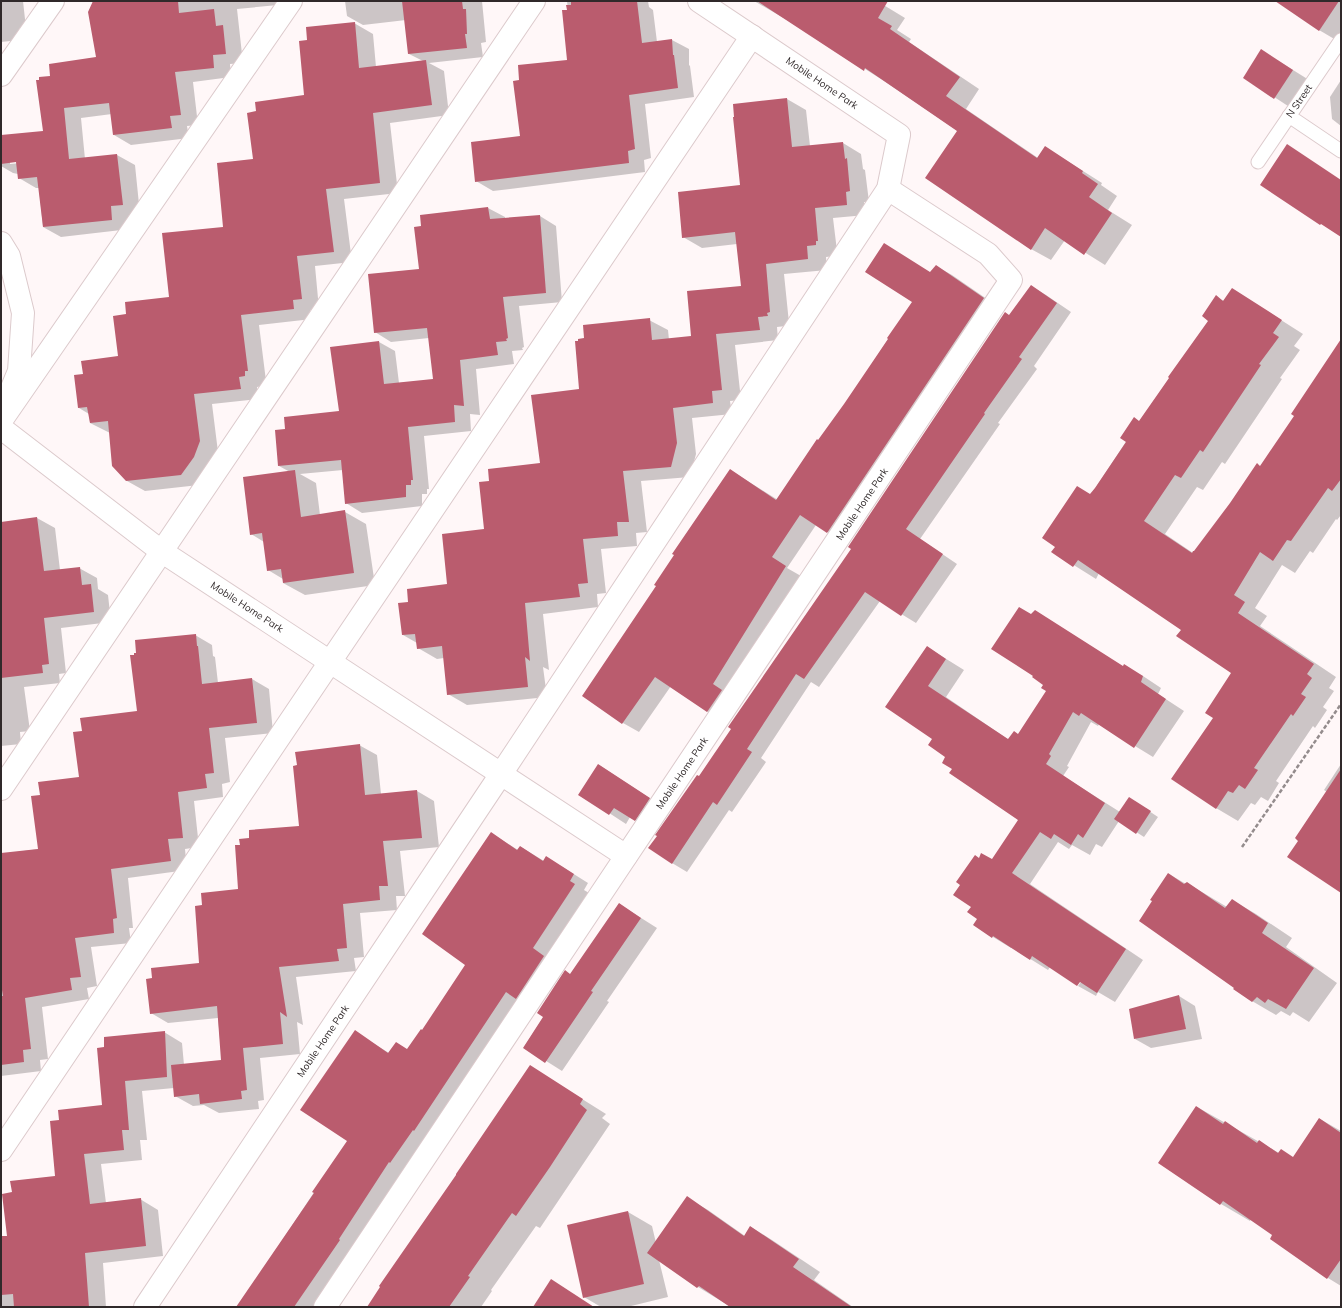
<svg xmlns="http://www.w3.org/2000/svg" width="1342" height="1308" font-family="Mulish,sans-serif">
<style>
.shadow{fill:#0003;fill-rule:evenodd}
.building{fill:#ba5c6e}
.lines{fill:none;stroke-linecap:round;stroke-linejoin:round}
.service-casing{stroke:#dccacc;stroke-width:15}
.minor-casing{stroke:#dccacc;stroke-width:24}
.path{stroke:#948c8d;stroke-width:2.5;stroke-dasharray:4 2;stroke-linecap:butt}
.service{stroke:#fff;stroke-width:13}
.minor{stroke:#fff;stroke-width:22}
.labels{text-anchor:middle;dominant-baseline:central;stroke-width:4;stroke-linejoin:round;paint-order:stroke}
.street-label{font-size:10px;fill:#30292a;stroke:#fff}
</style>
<rect width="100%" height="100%" fill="#fff7f8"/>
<g class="shadow">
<polygon points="1,1 23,1 26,28 19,28 20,40 1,42"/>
<path d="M94 1H277L278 5 237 9 243 63 230 64 231 77 193 82 198 125 187 126 189 138 131 145 114 135 112 114 81 118 85 159 117 155 135 165 140 214 128 216 130 229 61 237 43 227 39 188H36L19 178 18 174 13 173 1 166V136L44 132 51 76 97 58ZM21 161V163L10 164V162Z"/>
<polygon points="345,1 482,1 486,42 481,43 483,57 429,63 444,71 449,115 390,123 398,193 344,199 352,262 315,266 319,309 310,310 312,319 259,325 266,381 263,381 263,386 257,387 258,399 212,404 218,452 199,485 145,491 127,481 110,433 90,423 89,414 79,408 84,374 119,357 127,315 170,298 224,228 254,160 305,96 308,41 354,23 373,34 376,67 423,61 409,54 406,20 363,25 347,16"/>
<polygon points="567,1 648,1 649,7 653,10 657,42 672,40 689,49 689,65 690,66 694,97 645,104 651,158 644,160 645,172 493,191 476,181 521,137 568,61 568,11"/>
<polygon points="754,1 877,1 905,18 897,30 911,39 909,42 979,89 966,109 1038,158 1045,147 1102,183 1101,185 1117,196 1108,210 1132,225 1105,265 1065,240 1051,260 1031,249 958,131 884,81 794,24"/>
<polygon points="1283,1 1341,1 1341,36 1336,40 1319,30"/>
<polygon points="1277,60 1309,80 1291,108 1244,77"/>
<polygon points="1341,80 1341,126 1332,119 1330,97"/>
<polygon points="787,99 806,110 810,146 843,143 861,154 863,169 865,170 869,202 864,202 866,215 833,218 837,251 835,256 826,257 827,270 784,274 789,323 785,323 786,326 777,327 778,340 735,345 741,400 730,401 732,414 692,418 696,454 690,477 641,481 647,532 636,533 637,546 601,549 606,593 597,594 598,607 543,614 549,670 543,667 547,697 467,705 448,694 444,658 437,659 418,648 417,643 403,635 409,602 448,585 485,530 491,482 541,464 580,390 649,320 668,330 669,340 692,337 742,287 737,244 702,248 683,237 741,186"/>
<polygon points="488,208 505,217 505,219 540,216 556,226 562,302 519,306 524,347 522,348 523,350 512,351 514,364 476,369 480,415 470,414 471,431 424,436 429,489 427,489 427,494 422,494 422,506 362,513 346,503 343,470 300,474 316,483 320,515 345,512 366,524 375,585 305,595 283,583 283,579 268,570 264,542 251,534 290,472 279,466 286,430 340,412 379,342 395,351 399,383 434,380 429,338 391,342 375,332 420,270 422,227 421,216"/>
<polygon points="936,266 952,275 1000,308 844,542 816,525 787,568 801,576 724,721 708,712 671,686 639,732 623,723 584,696 657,586 730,470 778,500 845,405"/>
<polygon points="1031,286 1046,295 1071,312 1034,366 1037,369 998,423 1000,424 920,539 957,564 916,623 880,601 819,687 811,682 761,758 766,762 732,812 729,810 687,872 672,863 700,778 852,549"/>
<polygon points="1232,289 1303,334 1294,346 1300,350 1280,378 1282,379 1225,464 1222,462 1203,490 1197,487 1165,534 1193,553 1341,363 1341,515 1337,520 1336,519 1313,553 1310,551 1295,573 1282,565 1255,608 1267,616 1260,626 1336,677 1329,688 1334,691 1323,707 1327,710 1315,728 1313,726 1276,781 1279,783 1268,801 1261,797 1255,805 1251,803 1238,821 1216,808 1214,718 1233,673 1182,629 1099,573 1096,579 1053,552 1139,422 1210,320 1216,297 1224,301"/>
<polygon points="37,518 55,528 60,570 79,568 97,578 98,589 108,595 111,622 61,628 66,673 59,674 60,683 24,687 30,731 20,732 21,744 1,746 1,523"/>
<polygon points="195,635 212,645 213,656 215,657 218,683 252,679 269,689 273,733 225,738 230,782 222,784 223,797 194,801 199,847 185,849 187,870 128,878 133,928 129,928 131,943 91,947 97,986 87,988 89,999 42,1007 48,1059 40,1060 41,1071 1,1076 1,854 39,849 41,795 80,778 83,732 139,712"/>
<polygon points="927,647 964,670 946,697 1009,740 1124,667 1143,676 1161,688 1158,694 1184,711 1153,757 1099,724 1098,726 1091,722 1067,766 1069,767 1063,776 1120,812 1137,803 1158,817 1144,837 1119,821 1102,847 1096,844 1090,855 1072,845 1069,849 1058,842 1030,884 1143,960 1115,1002 1098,992 1096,996 1078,986 1084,978 1050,967 1048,970 1011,947 1011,948 993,937 974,925 978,919 972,906 979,859 993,860 1020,820 953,768 934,739 886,707"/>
<polygon points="359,745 377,755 381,794 417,791 434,801 439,847 400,851 405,896 396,896 397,910 360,913 364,957 354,958 356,971 296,977 303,1025 297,1022 300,1054 260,1058 264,1100 258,1101 259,1109 219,1113 204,1105 193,1106 175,1096 174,1088 142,1091 147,1140 140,1140 142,1160 101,1164 106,1203 140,1199 158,1210 163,1256 103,1263 106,1307 15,1307 14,1306 1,1307 1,1237 8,1236 13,1193 56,1177 60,1121 103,1106 164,1032 182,1043 184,1065 222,1061 218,1018 168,1023 151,1013 200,963 203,906 239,890 241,846 250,839 301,827"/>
<polygon points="1341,764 1341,891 1300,840 1327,792 1324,790"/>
<polygon points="599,765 654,801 651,830 630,817 626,824 580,794"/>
<polygon points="491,833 518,850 521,847 544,861 561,866 588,883 584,890 589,893 315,1307 238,1307 348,1141 355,1032 389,1053 408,1050 422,1031 467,965"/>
<polygon points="1169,874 1186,884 1187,883 1227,907 1232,900 1256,914 1292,938 1286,947 1337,983 1309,1022 1293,1012 1290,1016 1281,1011 1276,1015 1252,1001 1235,987"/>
<polygon points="619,904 657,928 607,1001 609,1002 562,1071 524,1047 571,975"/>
<polygon points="1179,996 1195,1006 1202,1039 1151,1048 1135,1039"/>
<polygon points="531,1067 606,1114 602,1118 610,1124 540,1228 536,1226 491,1290 492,1291 481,1307 368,1307"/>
<polygon points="1197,1107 1279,1153 1293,1158 1320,1119 1341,1131 1341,1286 1328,1278 1271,1239 1274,1235 1251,1219 1250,1221 1221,1204 1159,1163"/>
<polygon points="687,1198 708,1210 745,1236 751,1227 772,1240 820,1272 814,1280 853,1307 731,1307 698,1287 659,1260 668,1297 627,1307 601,1307 584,1297 628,1212 652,1226 656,1243"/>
</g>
<g class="building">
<polygon points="93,1 178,1 179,13 214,9 216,26 223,25 226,54 213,55 214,68 175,72 181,115 170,116 172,128 113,135 109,103 64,108 69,159 117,154 123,205 111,206 112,220 43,227 37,177 18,179 16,162 1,164 1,135 43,131 36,80 39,80 39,77 50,76 49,64 96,57 88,12"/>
<polygon points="402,1 462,1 463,9 466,9 467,34 465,34 467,48 408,54"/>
<polygon points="571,1 637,1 642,43 672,39 673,55 674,55 678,88 629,95 635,149 628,151 629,163 475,182 471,142 520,136 513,81 519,80 518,65 567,60 562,10 567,10 566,5 571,5"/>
<polygon points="757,1 888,1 878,18 892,26 890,29 960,77 946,96 1037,158 1045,146 1083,171 1082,173 1098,184 1089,197 1112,213 1084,255 1045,228 1031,250 925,178 957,131 865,68 864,71"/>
<polygon points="1275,1 1339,1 1319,31"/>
<polygon points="355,22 359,68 426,60 432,105 373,113 380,183 326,189 334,252 297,256 302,299 293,300 294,309 241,315 248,371 245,371 245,376 239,377 241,389 194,394 200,441 194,457 181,475 126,481 112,466 108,421 90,423 87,407 78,408 74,375 83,374 81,361 118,356 113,316 126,314 125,302 169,297 162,233 223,227 217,163 253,159 247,113 256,111 255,102 304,95 299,41 307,40 306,27"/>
<polygon points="1261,49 1293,70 1274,99 1243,78"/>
<polygon points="787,98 792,147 843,142 845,159 847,158 850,191 846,192 847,205 815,208 818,241 816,241 816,245 807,246 808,259 766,264 770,312 767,313 768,316 758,317 760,330 716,334 722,390 712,391 713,403 673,408 677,443 671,467 623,471 629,522 617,522 618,536 583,539 588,583 578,584 580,597 525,603 530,661 525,657 528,687 447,695 442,646 417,649 415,634 402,635 398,603 408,602 407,589 447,584 442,534 484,529 479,482 489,481 488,469 540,463 531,395 579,389 575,341 578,341 578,339 584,338 583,325 650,318 652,340 691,336 687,291 741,286 735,232 682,238 678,192 740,185 733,117 734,117 733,104"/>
<polygon points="1287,144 1341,180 1341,237 1321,224 1320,225 1260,185"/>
<polygon points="488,207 490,219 540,215 546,293 503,297 508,338 506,339 507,341 496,342 498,355 460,360 464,406 454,405 455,422 408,427 413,480 411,480 411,485 406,485 406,497 345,504 341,460 278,466 275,430 285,429 284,417 339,411 330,347 379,341 384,384 433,379 427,328 374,333 368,274 419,269 414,227 421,226 420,215"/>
<polygon points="884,243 930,272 936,265 984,298 827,533 800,515 772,557 786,566 713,684 722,690 707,712 655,677 622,724 582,696 656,586 654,585 674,555 672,554 730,469 776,500 817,439 818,440 844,404 888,339 887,338 912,302 865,272"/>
<polygon points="1031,285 1057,303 1019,357 1022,359 984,413 985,414 906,529 943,554 901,616 865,592 804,679 796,674 747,749 752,752 717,805 713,802 672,864 648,848 657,836 655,835 697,775 699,776 731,729 728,727 851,549 848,547 1005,312 1009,315"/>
<polygon points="1232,288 1282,320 1273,333 1279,337 1259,364 1261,365 1203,452 1200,450 1181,478 1175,475 1144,521 1192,553 1193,551 1194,551 1230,503 1257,463 1260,466 1294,416 1291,414 1341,339 1341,479 1332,491 1328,488 1291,541 1287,540 1273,561 1260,552 1234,595 1245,602 1238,613 1314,664 1307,674 1312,678 1301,694 1306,697 1293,716 1291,714 1254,768 1258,770 1245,789 1239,785 1233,793 1228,791 1216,809 1171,779 1213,718 1205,713 1231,673 1176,636 1181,630 1078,560 1073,567 1051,552 1055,547 1042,538 1077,486 1090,494 1095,488 1126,442 1120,438 1134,417 1139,421 1169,378 1168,377 1208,321 1202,316 1216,295 1223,301"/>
<polygon points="295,470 301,517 345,510 354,573 283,583 281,569 267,571 262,533 250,535 243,477"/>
<polygon points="37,517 44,571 80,567 82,585 91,584 94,612 44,618 49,664 42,665 43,673 1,678 1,522"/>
<polygon points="1019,607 1031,614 1035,610 1123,666 1124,664 1143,676 1141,682 1166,699 1134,748 1081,713 1079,716 1073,712 1049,754 1051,756 1046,764 1105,803 1083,838 1078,834 1071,845 1054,834 1051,839 1040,832 1012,873 1126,949 1097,993 1080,982 1077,986 1032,956 1030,960 993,936 992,938 973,925 977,919 967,912 971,907 953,895 960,885 956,882 975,855 979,858 981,853 992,859 1018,820 949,773 952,769 942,763 945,757 928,745 932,739 885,707 927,646 946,659 928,686 1008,739 1014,731 1018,734 1046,691 1041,688 1043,685 1032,677 1033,676 991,649"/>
<polygon points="196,634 197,646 198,646 202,684 252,678 257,723 209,728 214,773 205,774 207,788 178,792 183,838 168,839 171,861 111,869 117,918 113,919 114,933 75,938 81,977 70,978 72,990 25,998 31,1049 23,1050 24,1062 1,1065 1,996 3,996 1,984 1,853 38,849 31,796 40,795 38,782 79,777 73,732 82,731 80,718 137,711 130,655 134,655 134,653 136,653 135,640"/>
<polygon points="360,744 365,795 417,790 422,838 383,841 388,886 379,886 380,900 343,904 347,948 337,949 339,961 279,967 287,1017 280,1012 283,1044 243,1048 247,1090 241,1091 242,1099 200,1104 199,1094 174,1097 171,1065 221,1060 217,1006 150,1014 146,979 152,978 151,968 199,963 195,906 202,905 201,893 238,889 235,845 240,845 239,839 249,838 249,830 299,826 293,766 297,765 295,752"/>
<polygon points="598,764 650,798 635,821 614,808 609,815 578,795"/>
<polygon points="1341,769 1341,893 1287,857 1298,841 1295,838"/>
<polygon points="1129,797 1151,811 1136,834 1114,819"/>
<polygon points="491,832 517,850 520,846 543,861 546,856 574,874 570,881 575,884 533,948 544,956 516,999 506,992 414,1131 413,1130 390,1163 389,1162 339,1239 340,1240 294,1307 236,1307 314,1193 312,1192 347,1141 300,1110 355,1030 388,1053 396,1042 407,1049 421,1029 422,1030 465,965 422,934"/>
<polygon points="1168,873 1184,884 1187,882 1225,908 1232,899 1268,923 1262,933 1314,968 1286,1009 1268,999 1265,1003 1257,997 1252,1002 1233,989 1234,988 1139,921 1152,901 1150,900"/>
<polygon points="619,903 641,918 591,991 593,992 545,1063 523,1048 543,1017 537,1013 565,970 570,974"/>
<polygon points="1179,995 1186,1029 1134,1039 1129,1009"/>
<polygon points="165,1031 167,1077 125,1081 129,1130 122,1130 124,1150 84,1154 90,1204 141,1198 146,1246 85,1253 89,1307 14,1307 13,1294 1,1295 1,1236 7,1236 2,1194 12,1192 10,1181 55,1176 50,1121 59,1120 58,1110 102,1105 97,1048 104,1047 104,1037"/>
<polygon points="530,1065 583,1099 580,1104 587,1110 550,1167 516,1216 512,1213 468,1276 470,1277 449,1307 367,1307 380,1287 379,1286 456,1175 456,1174"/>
<polygon points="1196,1106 1223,1124 1225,1121 1257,1143 1259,1140 1278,1153 1281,1149 1293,1157 1319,1118 1341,1133 1341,1259 1327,1279 1270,1239 1272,1235 1223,1201 1220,1205 1158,1163"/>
<polygon points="687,1196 744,1236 750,1226 799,1259 793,1267 852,1307 730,1307 699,1286 697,1288 647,1253"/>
<polygon points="628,1211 644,1284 583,1298 567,1225"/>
<polygon points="551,1279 594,1307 533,1307"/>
</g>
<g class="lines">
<defs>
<g id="service">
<polyline points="1289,116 1341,151"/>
<polyline points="1258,162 1341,40"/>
</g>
<g id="minor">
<polyline points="1,75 53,1"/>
<polyline points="1,243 9,256 23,313 19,371 9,395"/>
<polyline points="1,421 291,1"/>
<polyline points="1,428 161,551 626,856"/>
<polyline points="1,789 534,1"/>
<polyline points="1,1150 752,36"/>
<polyline points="145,1307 501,774 888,189 899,135 699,1"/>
<polyline points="325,1307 1011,280 988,254 888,189"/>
</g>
</defs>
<use href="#service" class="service-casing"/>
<use href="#minor" class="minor-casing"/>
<polyline class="path" points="1242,847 1341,704"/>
<use href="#service" class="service"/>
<use href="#minor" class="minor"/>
</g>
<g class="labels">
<g class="street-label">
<text transform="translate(822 83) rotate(34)">Mobile Home Park</text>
<text transform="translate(1299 101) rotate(-56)">N Street</text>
<text transform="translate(862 504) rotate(-56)">Mobile Home Park</text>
<text transform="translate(247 607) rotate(33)">Mobile Home Park</text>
<text transform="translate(682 773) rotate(-56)">Mobile Home Park</text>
<text transform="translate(323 1041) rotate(-56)">Mobile Home Park</text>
</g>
</g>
<rect width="1342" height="1308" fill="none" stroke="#30292a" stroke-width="4"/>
</svg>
